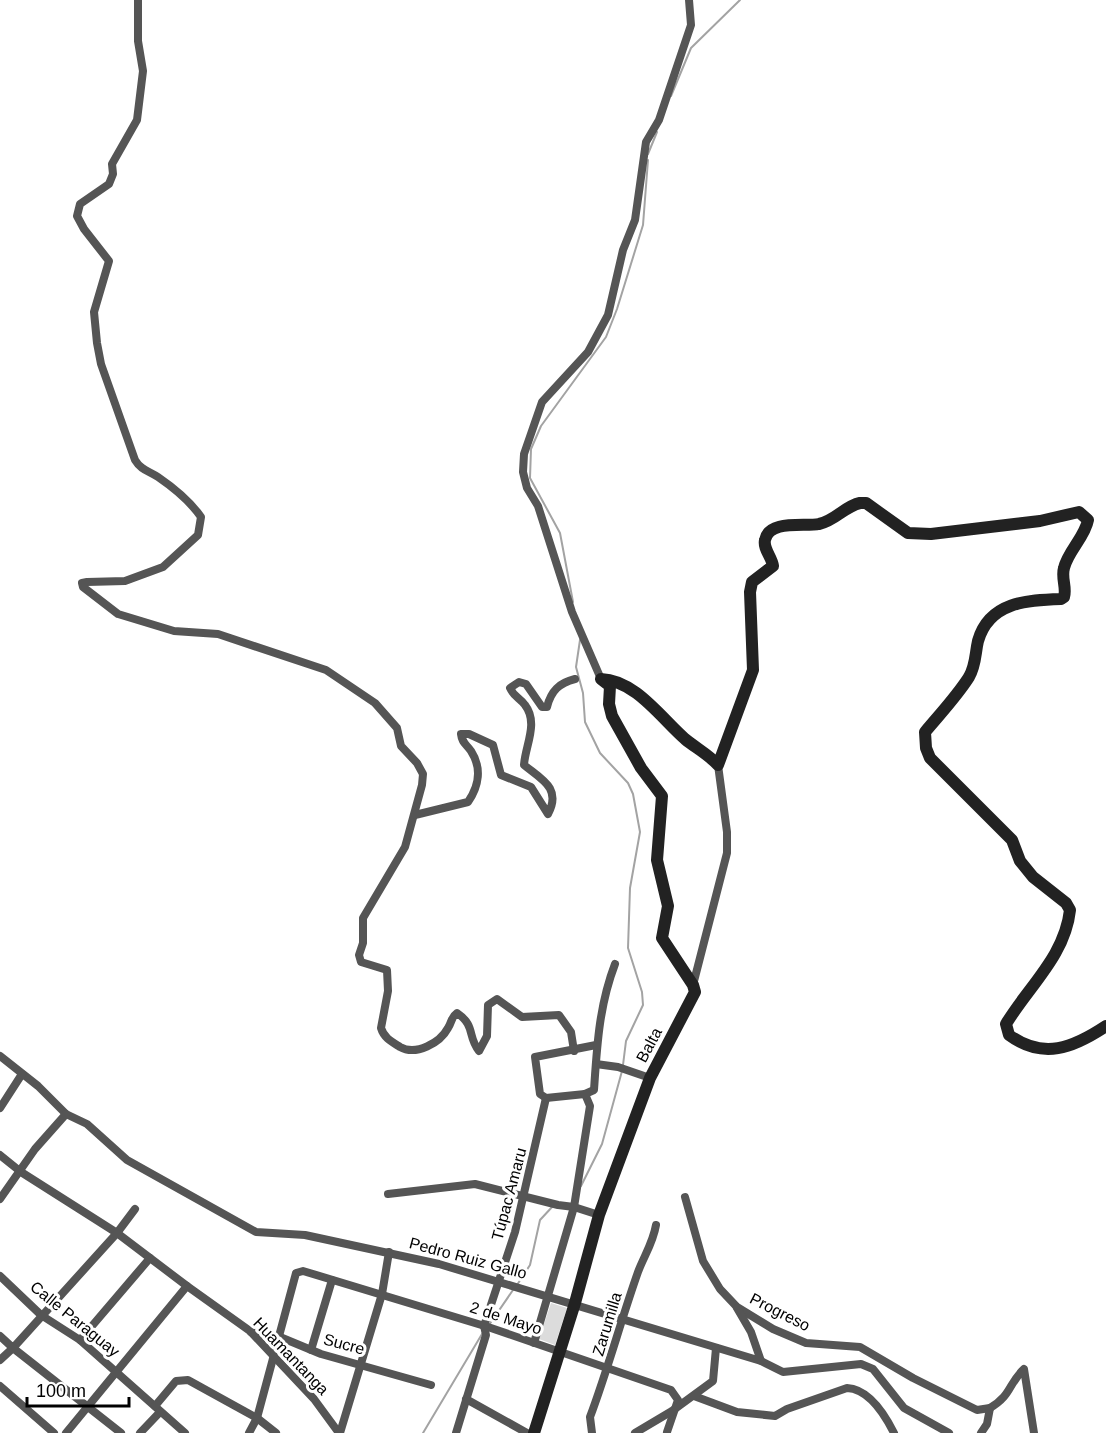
<svg xmlns="http://www.w3.org/2000/svg" width="1106" height="1433" font-family="Helvetica,sans-serif">
<style>
.green{fill:#dcdcdc}
.lines{fill:none;stroke-linecap:round;stroke-linejoin:round}
.stream{stroke:#a3a3a3;stroke-width:2}
.street{stroke:#555;stroke-width:8}
.secondary{stroke:#222;stroke-width:12}
.labels{text-anchor:middle;dominant-baseline:central;stroke-width:6;stroke-linejoin:round;paint-order:stroke}
.street-label{font-size:16px;fill:#000;stroke:#fff}
</style>
<rect width="100%" height="100%" fill="#fff"/>
<polygon class="green" points="551,1303 567,1308 555,1345 539,1339"/>
<g class="lines">
<g class="stream">
<polyline points="671,96 691,48 740,0"/>
<polyline points="648,154 657,132"/>
<polyline points="573,602 560,533 530,478 531,449 541,426 606,337 617,309 643,225 648,160"/>
<polyline points="580,640 576,667 583,693 585,722 600,753 628,783 633,794 640,832 630,888 628,948 642,992 643,1005 626,1041 623,1065"/>
<polyline points="581,1186 602,1144 622,1071"/>
<polyline points="517,1285 530,1265 540,1220 553,1206"/>
<polyline points="489,1325 513,1290"/>
<polyline points="423,1433 482,1334"/>
</g>
<g class="street">
<path d="M138 0V41L143 71 137 120 112 164 113 174 109 184 80 204 77 216 84 229 109 261 94 312 97 343 101 364 135 460C141 470 149 471 158 477 174 488 190 501 201 517L198 535 163 567 125 581 87 582 82 583 83 587 118 614 174 631 218 634 326 670 375 703 397 728 401 746 417 763 423 774 422 785 405 847 363 918V943L359 955 361 962 387 970 388 991 381 1028C384 1038 392 1042 400 1047 416 1056 440 1043 448 1028 452 1022 451 1017 457 1013 476 1026 467 1036 479 1051L487 1036 488 1005 497 999 522 1017 559 1015 571 1032 574 1051"/>
<polyline points="601,679 572,612 538,506 527,488 523,472 524,454 542,402 588,352 608,315 623,250 635,220 646,142 659,120 691,25 689,0"/>
<path d="M415 815 468 802C479 786 482 768 471 751 466 744 462 743 461 734H469L493 745 501 775 531 787 548 814C562 788 541 779 524 765 525 746 539 723 525 705 520 698 514 697 510 688L519 682 526 684 542 707H547C551 691 559 683 575 679"/>
<polyline points="693,985 727,853 727,832 718,765"/>
<polyline points="0,1056 38,1086 66,1114 87,1124 127,1160 256,1232 305,1235 439,1264 761,1361 783,1372 861,1364 873,1369 904,1408 949,1433"/>
<polyline points="596,1064 618,1067 650,1078"/>
<polyline points="546,1098 540,1094 535,1057 596,1045"/>
<polyline points="546,1098 585,1094"/>
<polyline points="0,1108 22,1074"/>
<polyline points="0,1155 21,1172 117,1233 135,1209"/>
<polyline points="388,1194 475,1184 558,1205 574,1207 599,1215"/>
<polyline points="685,1197 703,1261 720,1289 737,1307 773,1329 806,1343 860,1347 913,1378 977,1410 990,1408"/>
<polyline points="0,1199 35,1149 66,1114"/>
<polyline points="0,1276 41,1315 80,1340 185,1433"/>
<polyline points="737,1308 751,1332 761,1361"/>
<polyline points="251,1332 280,1337 321,1354 431,1385"/>
<polyline points="0,1336 13,1348 117,1233 150,1258"/>
<polyline points="80,1340 150,1258 187,1286"/>
<path d="M534 1343 574 1207 590 1106 585 1094 594 1090C597 1046 599 1006 615 964"/>
<polyline points="311,1350 332,1280"/>
<polyline points="0,1360 13,1348 121,1433"/>
<polyline points="0,1386 54,1433"/>
<path d="M694 1396 737 1412 775 1416 787 1409 847 1388C869 1389 885 1415 894 1433"/>
<polyline points="466,1399 527,1433"/>
<polyline points="155,1406 176,1381 188,1380 257,1418 276,1433"/>
<polyline points="66,1433 187,1286 250,1331 314,1399 339,1433"/>
<polyline points="140,1433 160,1412"/>
<polyline points="249,1433 257,1418 296,1273 303,1271 488,1327 671,1390 678,1400 667,1432"/>
<polyline points="340,1433 382,1294 389,1252"/>
<polyline points="456,1433 486,1335 484,1326 515,1232 546,1098"/>
<path d="M592 1433 590 1417C608 1369 621 1320 638 1272 644 1256 653 1243 656 1225"/>
<polyline points="635,1433 672,1411 713,1381 716,1348"/>
<path d="M981 1433 987 1424 990 1408C1012 1395 1008 1384 1024 1369L1034 1433"/>
</g>
<path class="secondary" d="M534 1433 575 1303 599 1215 650 1078 695 992 693 985 662 938 668 906 657 860 662 796 641 768 612 716 609 704 610 686 601 679C635 680 661 718 685 739 696 748 709 755 718 765L753 670 750 592 752 582 773 566C772 557 763 549 765 540 769 519 805 527 819 524 835 521 845 506 860 503H866L908 533 931 534 1040 521 1079 512 1088 520C1085 537 1068 551 1064 568 1061 578 1067 588 1064 597L1061 599C1027 600 989 602 978 641 975 654 976 665 969 677 957 696 940 714 925 732L926 748 930 758 1012 840 1020 861 1033 877 1066 903 1070 910C1065 956 1028 987 1006 1024L1009 1035C1043 1060 1073 1048 1106 1026"/>
</g>
<g class="labels">
<g class="street-label">
<text transform="translate(649 1045) rotate(-62)">Balta</text>
<text transform="translate(509 1194) rotate(-75)">Túpac Amaru</text>
<text transform="translate(468 1258) rotate(15)">Pedro Ruiz Gallo</text>
<text transform="translate(780 1312) rotate(27)">Progreso</text>
<text transform="translate(506 1318) rotate(18)">2 de Mayo</text>
<text transform="translate(75 1319) rotate(39)">Calle Paraguay</text>
<text transform="translate(607 1324) rotate(-73)">Zarumilla</text>
<text transform="translate(344 1344) rotate(15)">Sucre</text>
<text transform="translate(291 1356) rotate(46)">Huamantanga</text>
</g>
</g>
<path d="M27 1397v9h102v-9" fill="none" stroke="#000000" stroke-width="3"/>
<text x="36" y="1397" font-size="18" fill="#000000" stroke="#ffffff" stroke-width="4.5" paint-order="stroke">100 m</text>
</svg>
